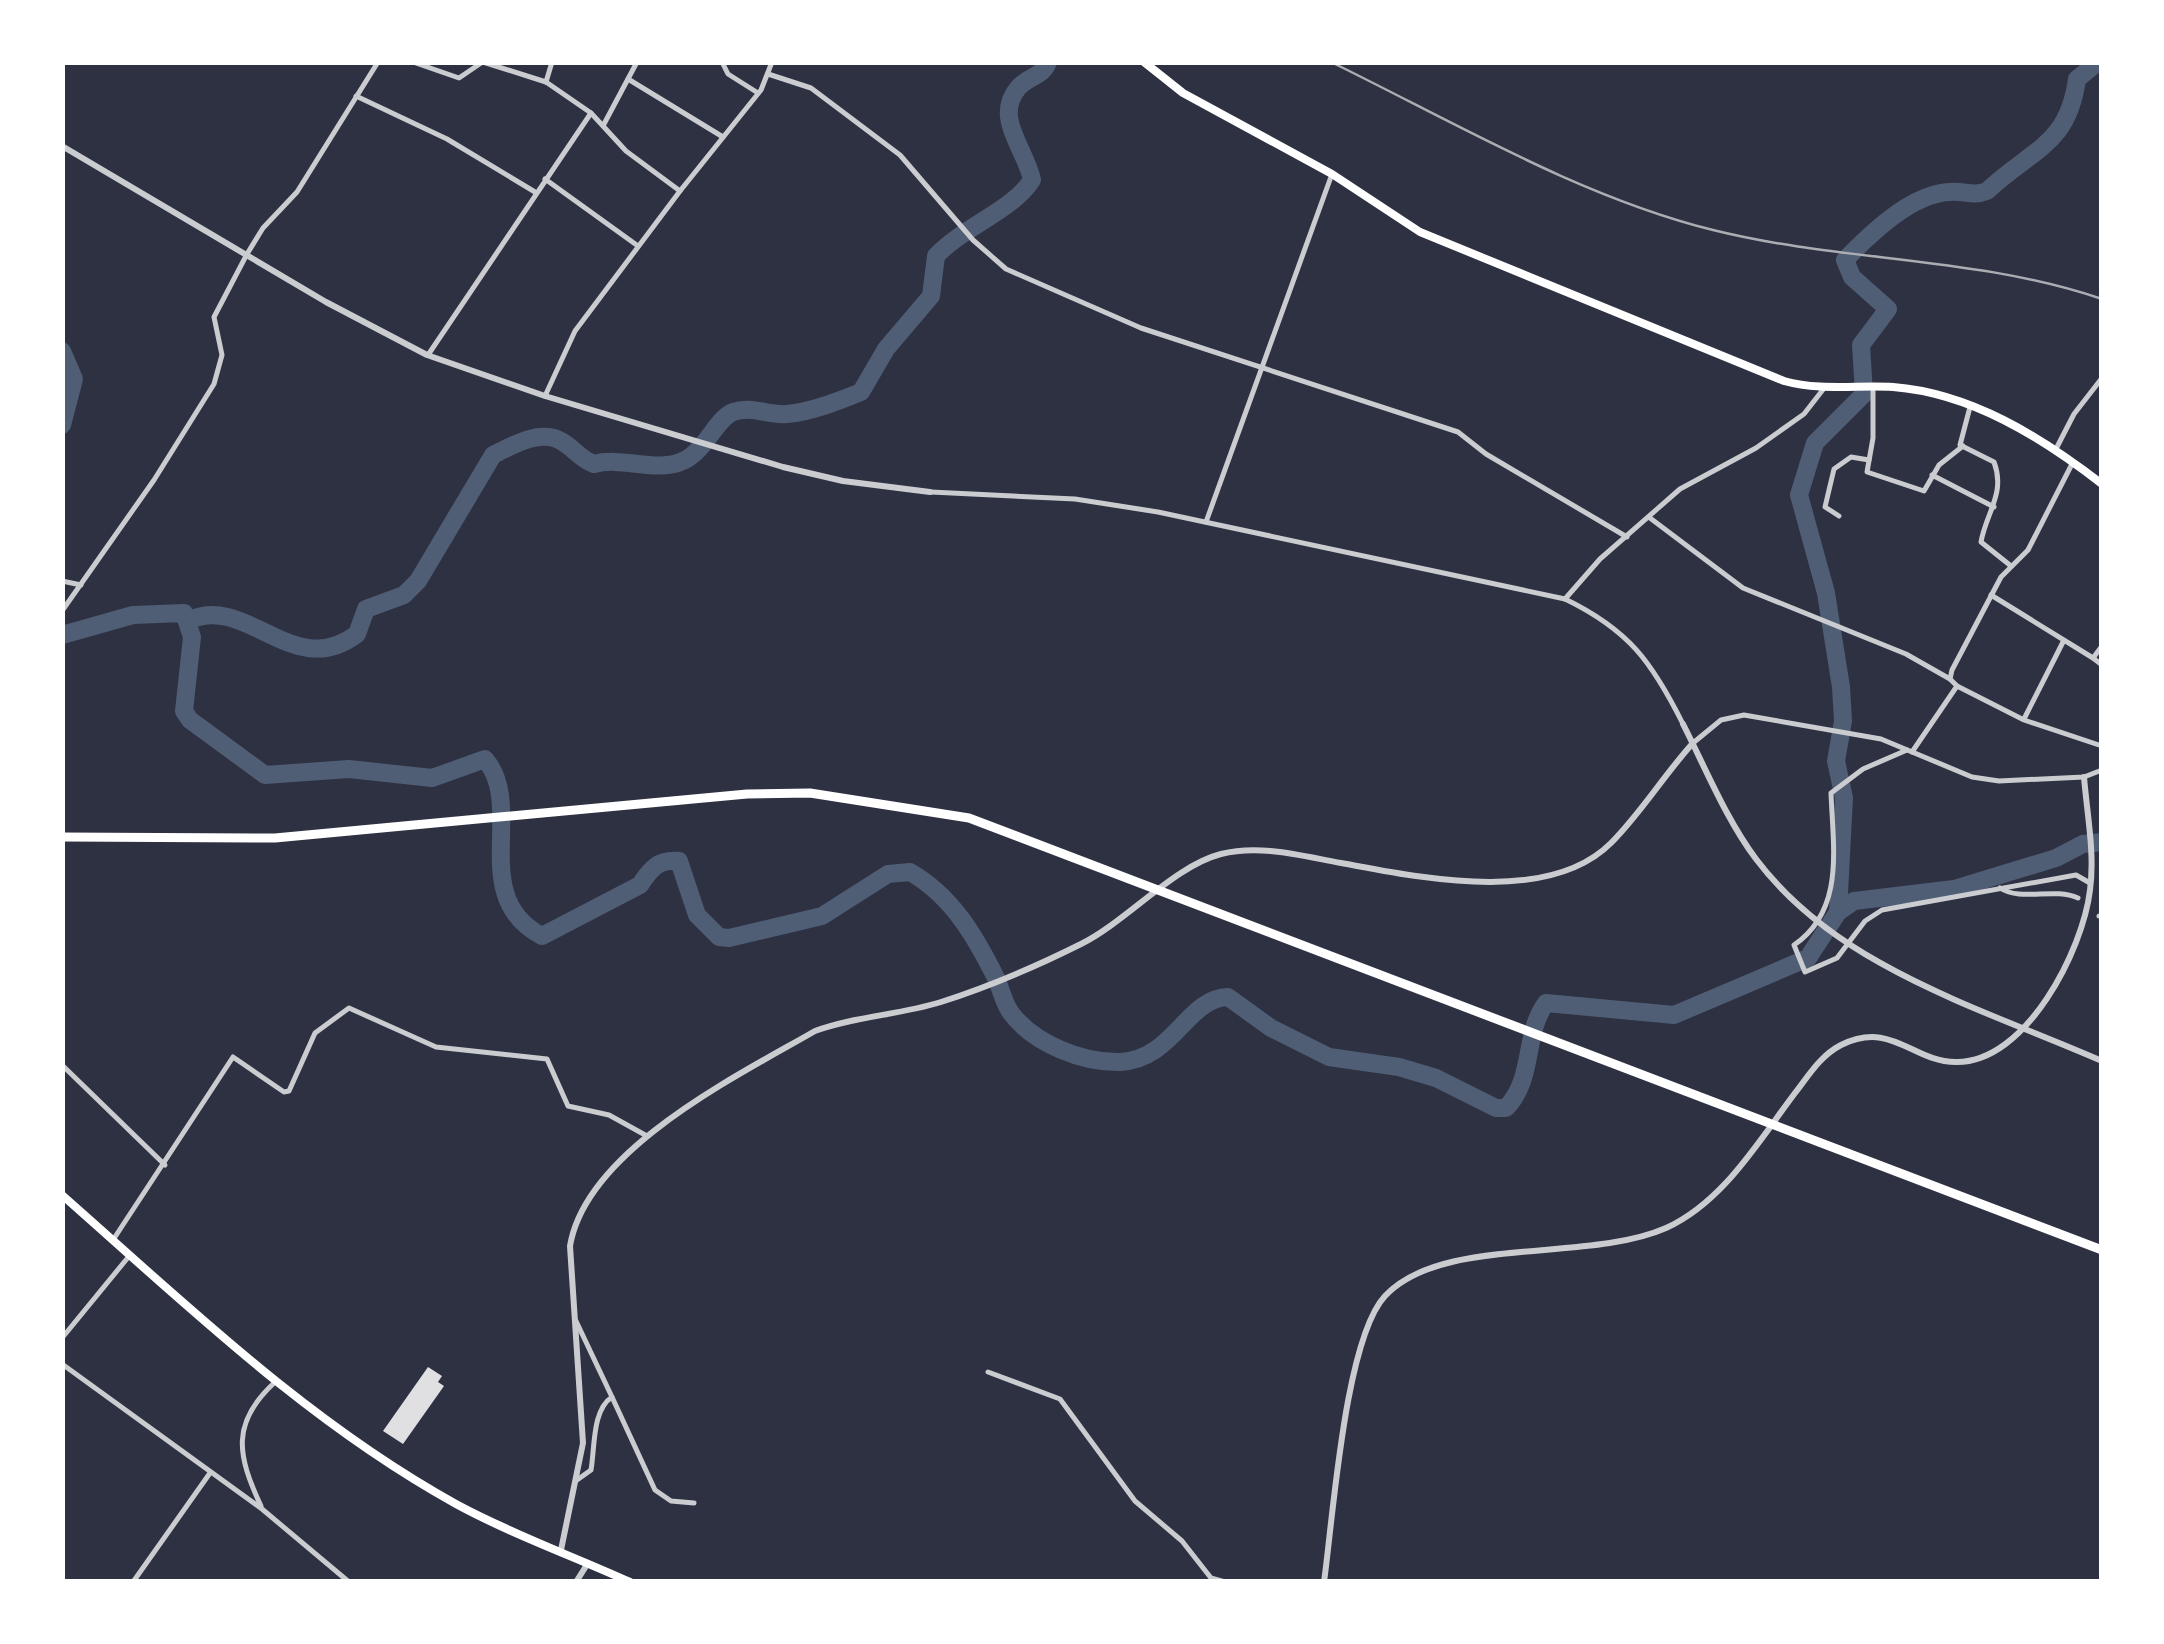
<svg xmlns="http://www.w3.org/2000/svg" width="2164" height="1644" font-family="Inter,sans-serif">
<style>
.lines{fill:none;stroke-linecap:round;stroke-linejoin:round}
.river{stroke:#4f5d75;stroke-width:18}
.building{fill:#e0e0e3}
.minor{stroke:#caccd0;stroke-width:5}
.tertiary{stroke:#caccd0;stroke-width:6}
.secondary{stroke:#fff;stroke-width:8}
.trunk{stroke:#fff;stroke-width:9}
.rail{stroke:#abadb3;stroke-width:2.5}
</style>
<rect width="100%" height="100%" fill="#2d3142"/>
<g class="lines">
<g class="river">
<polyline points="62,351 74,379 62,425"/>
<path d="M190 620C247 594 294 682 357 634L366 609 404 595 418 581 493 455C513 445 540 429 561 441 574 448 580 459 594 464 623 456 658 474 685 460 706 449 717 418 733 412 752 405 768 416 787 414 811 412 839 401 861 392L886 349 931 296 936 256C963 227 1013 210 1032 180 1026 149 993 118 1018 88 1028 76 1043 77 1048 62"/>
<path d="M62 635 133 615 184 613 192 637 184 711 190 720 265 775 349 769 432 778 485 759C526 807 467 897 542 936L640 885C651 868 659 859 679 861L697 915 719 937 729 938 822 916 888 874 910 872C952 896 975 936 996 978 1001 989 1004 1004 1011 1013 1034 1044 1083 1063 1120 1062 1174 1059 1187 998 1228 997L1271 1028 1329 1057 1399 1067 1436 1078 1496 1108H1506C1535 1078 1523 1034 1546 1003L1674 1015 1808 958 1838 912 1854 901 1954 889 2056 858 2083 844 2102 842"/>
<path d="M1838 912 1844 798 1836 761 1843 721 1841 687 1826 593 1799 495 1815 443 1864 394 1861 345 1888 309 1852 277 1845 260C1870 234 1911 194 1949 192 1964 190 1972 197 1987 191 2031 149 2068 146 2077 79L2098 62"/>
</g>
</g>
<polygon class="building" points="428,1367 442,1376 438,1382 444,1386 403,1444 383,1431"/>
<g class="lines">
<g class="minor">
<polyline points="413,62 459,78 481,63"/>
<polyline points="483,62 546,82 591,113 626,151 680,191 761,90 772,62"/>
<polyline points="722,62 728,74 758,93"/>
<polyline points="768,74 811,88 900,155 973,240 1006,269 1141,328 1458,432 1486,454 1627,537"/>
<polyline points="628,79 723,137"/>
<polyline points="546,82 552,62"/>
<polyline points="356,96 447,139 535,192"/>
<polyline points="604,124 637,62"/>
<polyline points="545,179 638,246"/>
<polyline points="428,355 591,113"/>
<polyline points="1873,387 1873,438 1867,472 1924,491 1939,465 1963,446"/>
<polyline points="545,396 575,331 680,191"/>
<path d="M1970 407 1960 445 1994 462C2006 493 1986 513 1981 542L2011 566"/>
<polyline points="2057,447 2074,414 2102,378"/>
<polyline points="1932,475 1994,507"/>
<path d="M931 492 1075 499 1158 512 1565 599C1629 630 1652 662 1683 724"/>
<polyline points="1839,516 1825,507 1834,469 1851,457 1869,460"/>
<polyline points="1650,518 1743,588 1906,654 1950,679"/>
<polyline points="1206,522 1332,174"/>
<polyline points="62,581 81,585"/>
<polyline points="1991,595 2093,658 2102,646"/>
<polyline points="1565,599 1600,559 1680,489 1756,448 1804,414 1825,387"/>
<polyline points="62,611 154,480 214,384 222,355 214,317 247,254 263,228 297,192 378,62"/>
<polyline points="2093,658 2102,665"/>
<polyline points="1957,686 2024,720 2102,746"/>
<polyline points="2024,719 2063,642"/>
<polyline points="1693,743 1721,720 1744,715 1881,739 1972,777 1999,781 2084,777 2102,770"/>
<path d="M1907 750 1863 769 1831 793C1833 848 1845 910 1794 945L1805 972 1837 958 1865 921 1882 910 2076 875 2090 883"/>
<polyline points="1912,752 1957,686 1950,679 1952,670 2001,577 2028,550 2073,462"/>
<path d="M2000 888C2022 902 2053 887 2078 898"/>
<polyline points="2099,916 2102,917"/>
<polyline points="62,1065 165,1165"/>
<polyline points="113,1240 233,1057 284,1092 289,1091 315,1033 349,1008 436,1047 547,1059 568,1106 609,1115 647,1136"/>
<path d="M576 1321 612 1397C592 1410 595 1447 591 1470L577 1480"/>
<polyline points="62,1338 130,1255"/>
<polyline points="62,1364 262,1509 349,1582"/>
<polyline points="988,1372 1060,1399 1135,1501 1182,1541 1211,1578 1225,1582"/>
<polyline points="612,1397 655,1490 671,1501 694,1503"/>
<path d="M261 1506C237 1455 231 1423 274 1383"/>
<polyline points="133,1582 210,1473"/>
</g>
<g class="tertiary">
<polyline points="62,146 326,302 427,355 545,396 783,467 843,481 930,492"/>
<path d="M1683 724C1706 769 1726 819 1756 859 1838 968 1981 1008 2102 1061"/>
<path d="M561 1550 583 1443 570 1246C586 1150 737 1076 815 1031 856 1016 899 1015 941 1002 988 987 1037 966 1081 944 1127 921 1174 866 1221 854 1260 844 1302 856 1341 863 1418 877 1548 906 1611 843 1641 813 1664 775 1693 743"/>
<polyline points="576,1582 588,1563"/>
<path d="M1324 1582C1333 1518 1345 1339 1385 1296 1442 1235 1587 1263 1666 1228 1723 1202 1758 1142 1795 1093 1809 1075 1820 1056 1841 1045 1892 1020 1912 1062 1956 1062 2026 1063 2083 950 2090 890 2095 853 2087 814 2084 777"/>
</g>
<g class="secondary">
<path d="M1144 62 1183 93 1332 174 1420 232 1784 381C1820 391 1856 385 1893 387 1971 393 2041 437 2102 484"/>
<path d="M62 1195C188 1306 309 1423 456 1504 511 1534 573 1556 630 1582"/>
</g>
<polyline class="trunk" points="62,837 275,838 747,794 810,793 969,818 2102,1250"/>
<path class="rail" d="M1331 62C1454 122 1580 197 1713 230 1841 262 1976 256 2102 299"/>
</g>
<rect width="2164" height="1644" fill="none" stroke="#ffffff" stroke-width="130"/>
</svg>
